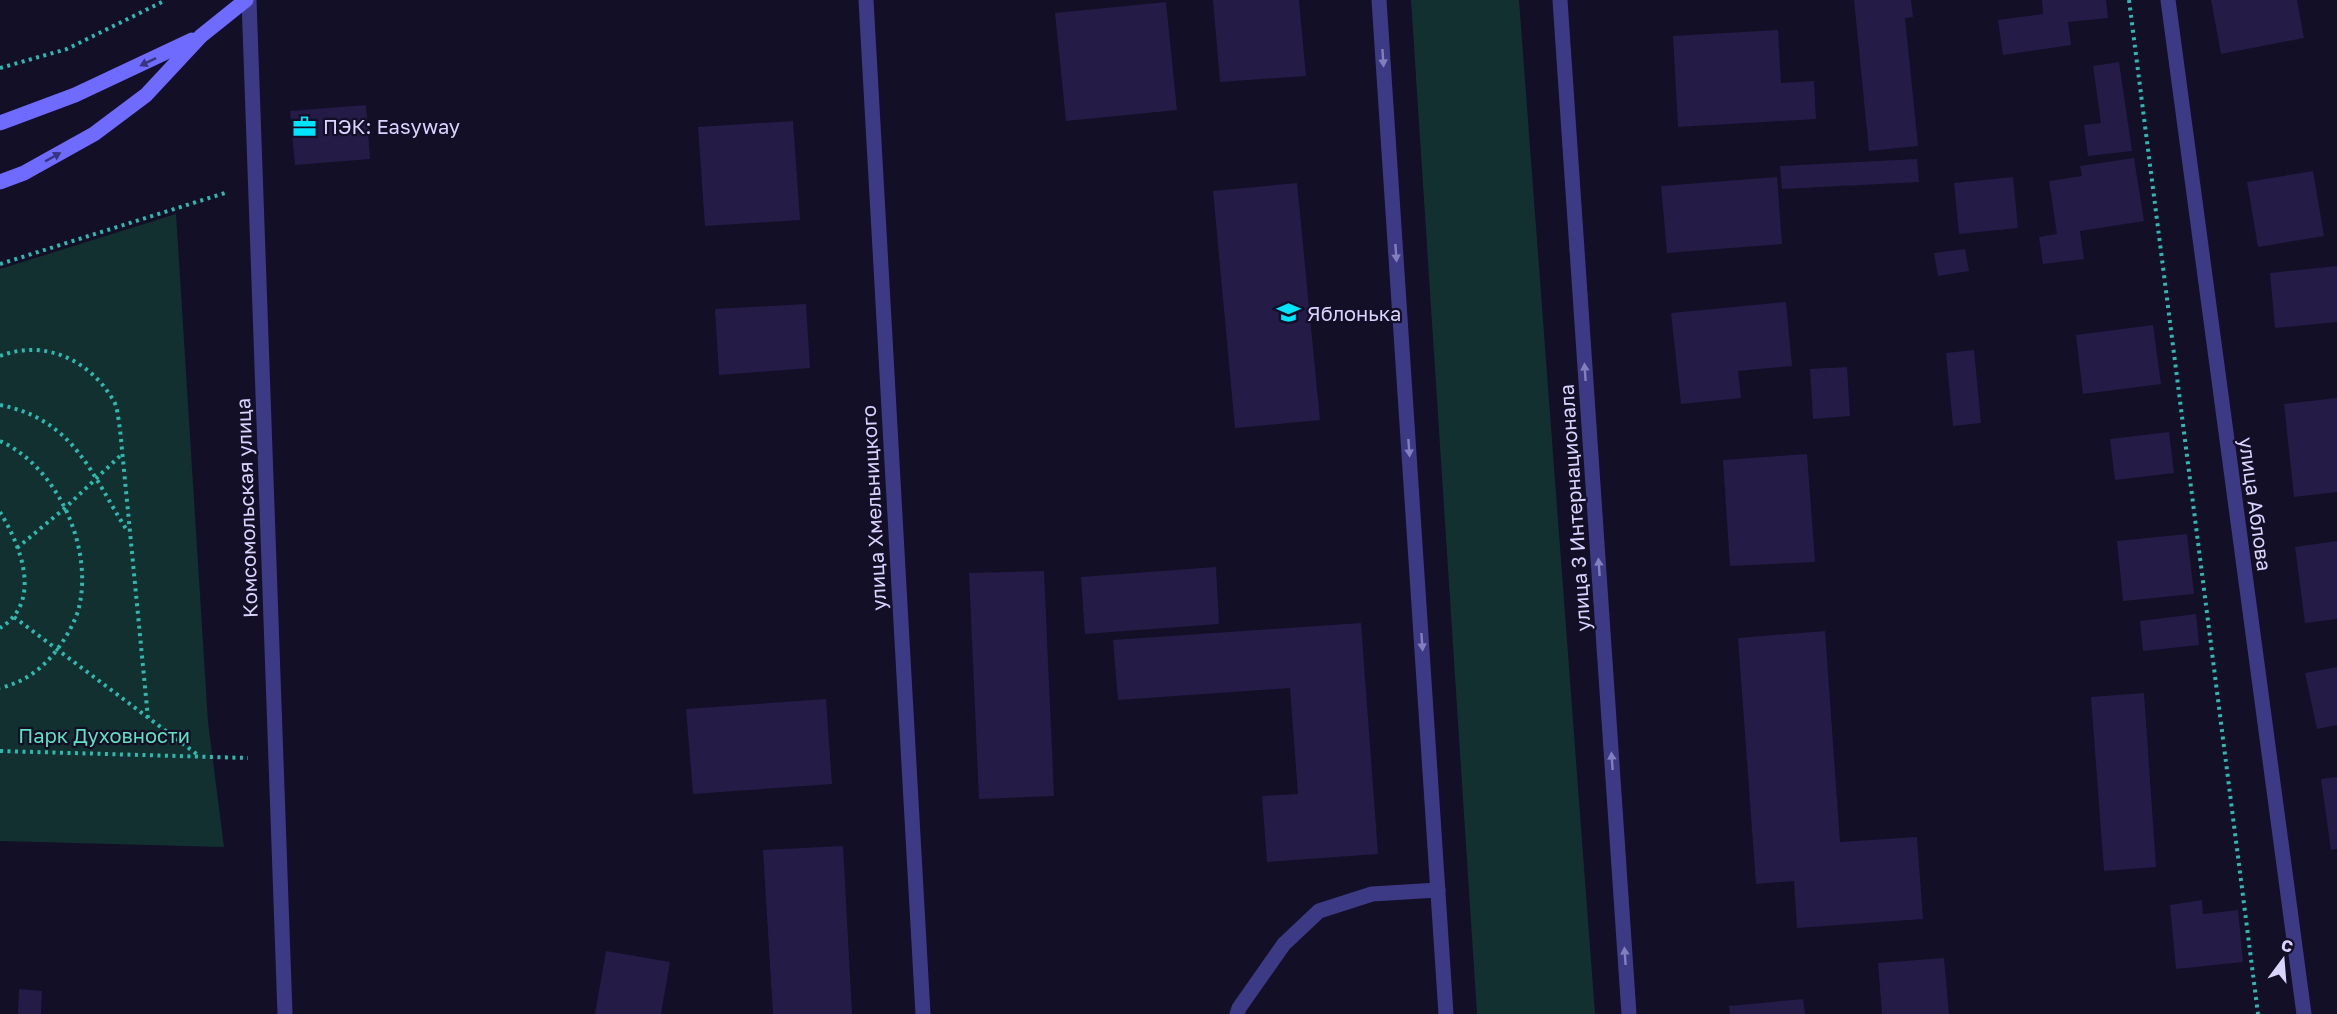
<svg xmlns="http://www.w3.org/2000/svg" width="2337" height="1014" font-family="'Golos Text',sans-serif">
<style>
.green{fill:#12302f}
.building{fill:#241b47}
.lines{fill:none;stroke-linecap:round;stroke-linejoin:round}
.path{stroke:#2fb8b0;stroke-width:4;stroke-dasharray:3 4.5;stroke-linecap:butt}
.service{stroke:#3d3a85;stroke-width:15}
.minor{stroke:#3d3a85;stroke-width:15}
.secondary{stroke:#6f6bff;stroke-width:15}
.oneway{fill:#837fbc}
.oneway2{fill:#38347d}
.labels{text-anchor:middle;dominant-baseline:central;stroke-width:4.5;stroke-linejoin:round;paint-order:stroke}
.poi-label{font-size:20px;fill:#d9d4ff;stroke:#130f26;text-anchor:start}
.street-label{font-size:20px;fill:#d9d4ff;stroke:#130f26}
.park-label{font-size:20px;fill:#5fe0c0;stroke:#130f26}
</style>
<rect width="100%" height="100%" fill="#130f26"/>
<g class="green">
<polygon points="1411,0 1519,0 1595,1014 1477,1014"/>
<polygon points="176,214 208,722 224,847 0,841 0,269"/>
</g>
<g class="building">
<polygon points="1213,0 1299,0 1306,76 1220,82"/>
<polygon points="1854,0 1911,0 1913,17 1905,18 1918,146 1869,151"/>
<polygon points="2042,0 2106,0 2108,18 2068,22 2071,45 2003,55 1998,20 2043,14"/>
<polygon points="2211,0 2297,0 2304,38 2221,54"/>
<polygon points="1166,2 1177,110 1066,121 1055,13"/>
<polygon points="1778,30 1781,83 1814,81 1816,119 1678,127 1673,36"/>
<polygon points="2119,62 2132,151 2088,156 2084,125 2101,123 2093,66"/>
<polygon points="366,105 370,159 295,165 290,111"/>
<polygon points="793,121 800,220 705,226 698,127"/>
<polygon points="2134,158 2144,221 2080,231 2084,259 2043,264 2039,237 2057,234 2049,181 2082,176 2080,166"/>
<polygon points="1917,159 1919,182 1782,189 1780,166"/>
<polygon points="2313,171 2324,236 2258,247 2247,182"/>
<polygon points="1777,177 1782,244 1667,253 1661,186"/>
<polygon points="2013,177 2018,228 1959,234 1954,183"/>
<polygon points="1297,183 1320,420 1235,428 1213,191"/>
<polygon points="1965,249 1969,271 1938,276 1934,253"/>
<polygon points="2337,266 2337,322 2275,328 2270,273"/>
<polygon points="1786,302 1792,366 1738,371 1741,398 1681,404 1671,313"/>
<polygon points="806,304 810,368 719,375 715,309"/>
<polygon points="2153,325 2161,384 2083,394 2076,335"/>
<polygon points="1974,350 1981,423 1953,426 1946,353"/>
<polygon points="1847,367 1850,416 1813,419 1810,369"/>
<polygon points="2337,398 2337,492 2294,497 2284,404"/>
<polygon points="2169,432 2174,473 2115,480 2110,439"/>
<polygon points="1807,454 1815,562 1730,566 1723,460"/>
<polygon points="2187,534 2194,594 2123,601 2117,541"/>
<polygon points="2337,541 2337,619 2305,623 2295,547"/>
<polygon points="1216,567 1219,624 1085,634 1081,577"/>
<polygon points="1044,571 1054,796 979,799 969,573"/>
<polygon points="2196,614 2199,645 2143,651 2140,621"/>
<polygon points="1361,623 1378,854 1267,862 1262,796 1298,794 1290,688 1118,700 1113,640"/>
<polygon points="1825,631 1840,842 1917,837 1923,919 1797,928 1794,881 1756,884 1738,638"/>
<polygon points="2337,667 2337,725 2317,729 2305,673"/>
<polygon points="2144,693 2156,867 2104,871 2091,697"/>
<polygon points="826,699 832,784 693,794 686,709"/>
<polygon points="2337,777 2337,849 2331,850 2321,779"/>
<polygon points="843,846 852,1014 773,1014 763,850"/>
<polygon points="2202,900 2203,914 2238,910 2243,962 2176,969 2170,905"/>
<polygon points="606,951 670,962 661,1014 595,1014"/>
<polygon points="1944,958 1949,1014 1882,1014 1878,963"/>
<polygon points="19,989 42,991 41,1014 18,1014"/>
<polygon points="1803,999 1805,1014 1730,1014 1729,1006"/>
</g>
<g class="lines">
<g class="path">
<polyline points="2129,0 2258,1014"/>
<polyline points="0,68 67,49 166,0"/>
<polyline points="0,264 228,192"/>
<path d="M0 356C43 339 88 359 112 398 118 406 118 419 120 429L148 718"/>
<path d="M0 405C75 420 91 474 128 532"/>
<path d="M0 441C58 467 95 550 78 611 73 626 65 639 56 651 41 670 24 682 0 688"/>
<path d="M0 512C21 546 43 602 0 628"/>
<polyline points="17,548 65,508 121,455"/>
<polyline points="14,617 198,755"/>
<polyline points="0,751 248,758"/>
</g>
<polyline class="service" points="1237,1014 1239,1008 1284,944 1319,911 1372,894 1438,890"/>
<g class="minor">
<polyline points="249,0 285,1014"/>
<polyline points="866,0 923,1014"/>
<polyline points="1379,0 1446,1014"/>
<polyline points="1560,0 1629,1014"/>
<polyline points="2168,0 2304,1014"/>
</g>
<g class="secondary">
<polyline points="0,123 75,95 192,40"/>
<polyline points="0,182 24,173 94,134 146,95 201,36 246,0"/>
</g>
</g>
<defs><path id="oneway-solid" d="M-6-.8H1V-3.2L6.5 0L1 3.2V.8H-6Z" transform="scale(1.5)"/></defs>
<g class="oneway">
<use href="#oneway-solid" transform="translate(1383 58) rotate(86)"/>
<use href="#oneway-solid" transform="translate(1396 253) rotate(86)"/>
<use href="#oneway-solid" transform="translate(1585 372) rotate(-94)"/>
<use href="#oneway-solid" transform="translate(1409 448) rotate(86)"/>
<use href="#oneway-solid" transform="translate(1599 567) rotate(-94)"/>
<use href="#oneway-solid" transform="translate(1422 642) rotate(86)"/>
<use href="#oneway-solid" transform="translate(1612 761) rotate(-94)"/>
<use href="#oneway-solid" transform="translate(1625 956) rotate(-94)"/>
</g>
<g class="oneway2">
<use href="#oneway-solid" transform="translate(148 62) rotate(154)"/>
<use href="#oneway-solid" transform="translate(53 157) rotate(-29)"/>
</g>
<defs>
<symbol id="office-bare" viewBox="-9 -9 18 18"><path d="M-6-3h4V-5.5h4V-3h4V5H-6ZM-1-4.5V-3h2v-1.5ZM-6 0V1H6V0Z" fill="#00e5ff" stroke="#130f26" stroke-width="2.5" paint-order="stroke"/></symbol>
<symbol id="school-bare" viewBox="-9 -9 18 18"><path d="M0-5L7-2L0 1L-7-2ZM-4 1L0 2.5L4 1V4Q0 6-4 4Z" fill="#00e5ff" stroke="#130f26" stroke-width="2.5" paint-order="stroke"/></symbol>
</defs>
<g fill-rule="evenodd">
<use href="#office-bare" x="288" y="110" width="33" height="33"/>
<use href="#school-bare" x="1272" y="296" width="33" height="33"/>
</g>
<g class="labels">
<g class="poi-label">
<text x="323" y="126">ПЭК: Easyway</text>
<text x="1307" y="313">Яблонька</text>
</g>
<g class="street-label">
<text transform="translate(2256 504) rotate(82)">улица Аблова</text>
<text transform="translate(246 508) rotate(-92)">Комсомольская улица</text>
<text transform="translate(873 508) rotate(-93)">улица Хмельницкого</text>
<text transform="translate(1574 508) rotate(-94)">улица 3 Интернационала</text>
</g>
<g class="park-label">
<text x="104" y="735">Парк Духовности</text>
</g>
</g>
<g transform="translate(2283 960) rotate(16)" stroke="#130f26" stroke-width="4.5" paint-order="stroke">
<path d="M0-4.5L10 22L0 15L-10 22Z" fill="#d9d4ff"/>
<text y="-9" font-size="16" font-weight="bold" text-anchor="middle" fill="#d9d4ff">С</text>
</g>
</svg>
